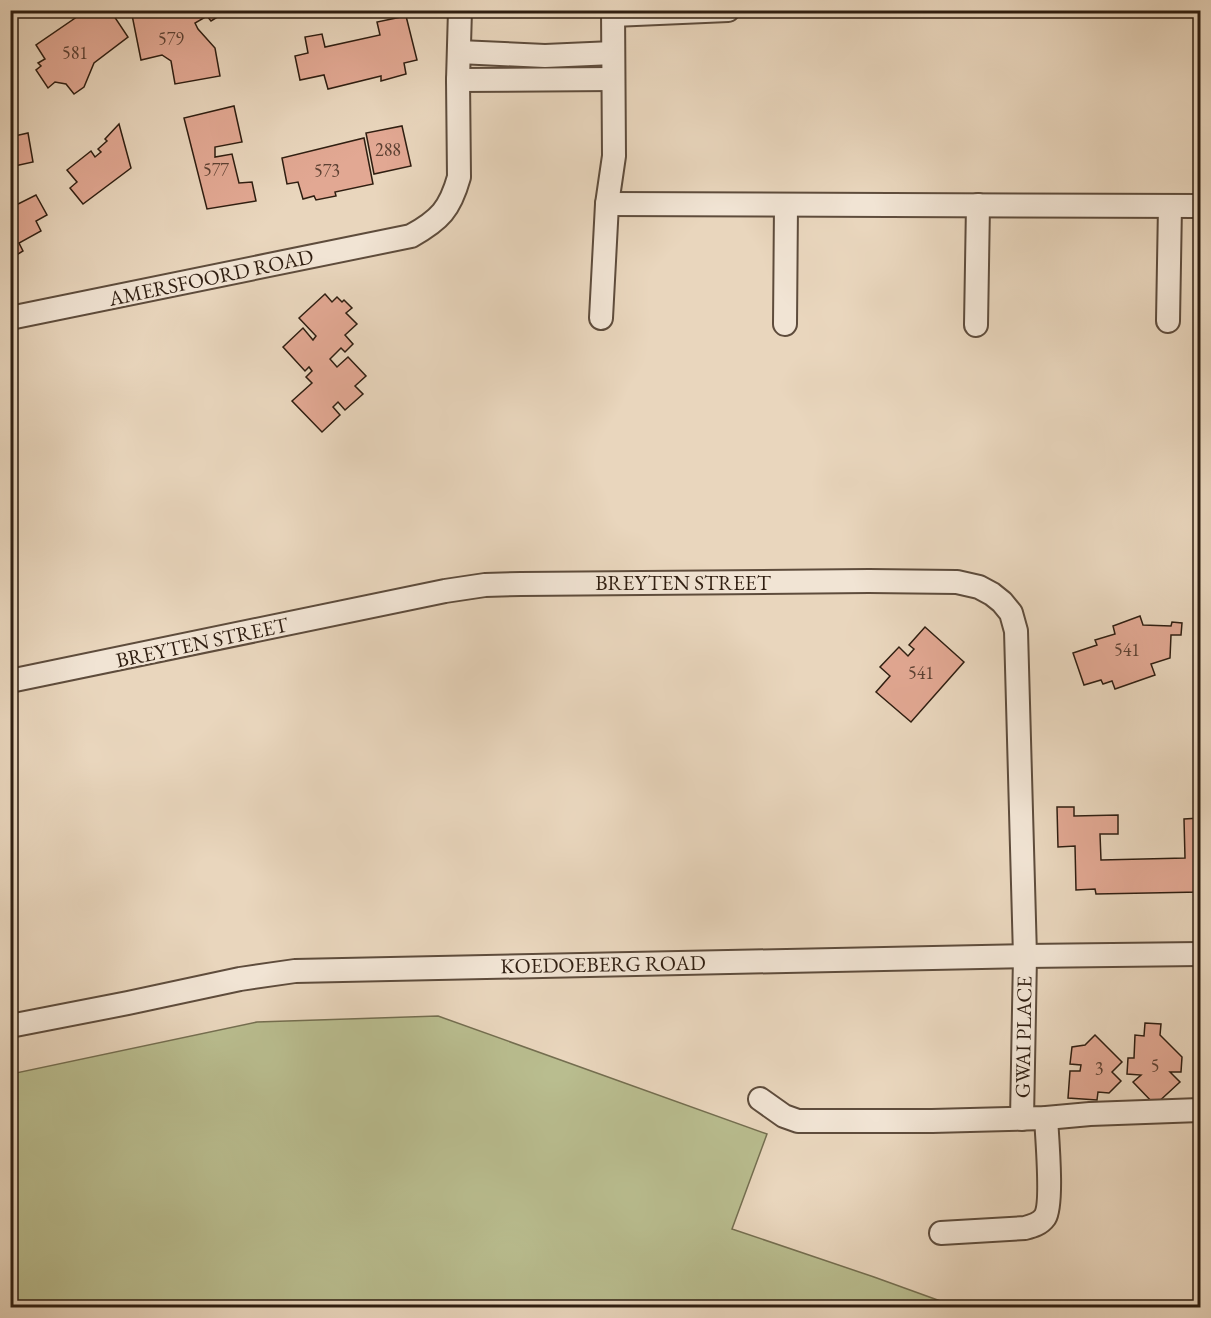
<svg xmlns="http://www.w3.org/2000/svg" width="1211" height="1318" font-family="'EB Garamond',serif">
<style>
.green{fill:#b9bd8f;stroke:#746e50;stroke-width:1.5}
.building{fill:#e2a893;stroke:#2f1e11;stroke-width:1.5}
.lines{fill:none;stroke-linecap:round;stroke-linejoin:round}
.minor-casing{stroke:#5e4c3c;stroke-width:26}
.minor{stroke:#f1e4d4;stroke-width:22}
.labels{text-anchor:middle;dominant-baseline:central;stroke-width:4.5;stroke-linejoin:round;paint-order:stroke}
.number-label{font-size:18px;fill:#5c4032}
.street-label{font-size:21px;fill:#2f1e11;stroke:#f1e4d4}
</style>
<rect width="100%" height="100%" fill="#e9d6bd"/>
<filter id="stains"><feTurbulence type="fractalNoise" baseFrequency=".00333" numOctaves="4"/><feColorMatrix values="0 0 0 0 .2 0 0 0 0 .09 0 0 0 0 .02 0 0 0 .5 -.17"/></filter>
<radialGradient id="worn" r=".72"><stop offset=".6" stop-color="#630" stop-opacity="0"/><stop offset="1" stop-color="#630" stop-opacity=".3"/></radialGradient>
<polygon class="green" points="438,1016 767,1134 732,1229 874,1277 957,1307 11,1307 11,1074 257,1022"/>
<g class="building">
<polygon points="87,10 110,10 128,37 94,63 84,87 74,94 66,84 55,82 48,88 36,70 41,66 38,63 45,59 36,45"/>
<polygon points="131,10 229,10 211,21 207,16 195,23 198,29 215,48 220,76 175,84 171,61 162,55 141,60"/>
<polygon points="406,16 417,60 404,63 406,74 381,81 381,76 328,89 324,75 300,80 295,56 308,53 305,37 322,34 325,47 380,35 377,22"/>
<polygon points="234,106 242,142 215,147 215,157 232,154 239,183 252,182 256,201 207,209 184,118"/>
<polygon points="119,124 131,168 83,204 70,188 77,182 67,170 91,151 95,157 101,152 98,149 107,141 105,139"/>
<polygon points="402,126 411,166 374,174 366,133"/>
<polygon points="28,133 33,162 10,167 10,137"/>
<polygon points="364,138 373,184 335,192 336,196 316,200 314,196 303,199 298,182 287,184 282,158"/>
<polygon points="36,195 47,215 36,221 41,231 19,243 23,251 10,259 10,208"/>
<polygon points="325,294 332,302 337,297 342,302 344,300 352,308 346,313 357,324 345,335 353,344 345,352 341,348 330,359 337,367 348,357 366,376 355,386 363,394 345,410 338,402 333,407 340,415 322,432 292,401 312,383 306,377 312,371 309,367 305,371 283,347 303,328 313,340 316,336 299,318"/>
<polygon points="1140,616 1143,625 1171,626 1172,622 1182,623 1181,635 1171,635 1170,658 1151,664 1155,675 1115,689 1112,681 1103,684 1101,680 1084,685 1073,653 1097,645 1095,640 1115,634 1113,626"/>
<polygon points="925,627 964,662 911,722 876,692 890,676 880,667 899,647 908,656 914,649 909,645"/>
<polygon points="1057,807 1074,807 1074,816 1118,815 1118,834 1100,834 1101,860 1185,858 1184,819 1200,818 1200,892 1096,894 1095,889 1076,890 1075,846 1058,847"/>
<polygon points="1145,1023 1161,1024 1160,1035 1182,1057 1181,1072 1170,1072 1180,1082 1155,1105 1133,1082 1141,1075 1127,1074 1128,1058 1134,1058 1135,1035 1144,1036"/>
<polygon points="1095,1035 1122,1062 1112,1072 1121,1081 1109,1093 1098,1092 1097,1100 1068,1098 1070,1071 1080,1071 1081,1065 1070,1064 1072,1047 1085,1045"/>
</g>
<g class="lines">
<defs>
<g id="minor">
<polyline points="613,15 728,10"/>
<polyline points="459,52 545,56 613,53"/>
<polyline points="458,80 613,79"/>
<polyline points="607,204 1200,206"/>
<path d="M10 318 411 236C440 220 450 209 459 177L458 80 460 10"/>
<polyline points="601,318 607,204 614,156 613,10"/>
<polyline points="1168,321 1170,206"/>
<polyline points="785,324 786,205"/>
<polyline points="976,325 978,205"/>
<polyline points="10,681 445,591 485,585 521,584 869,581 957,582 979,587 992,594 1002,602 1011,613 1016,631 1025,956 1022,1119"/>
<polyline points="10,1026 128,1003 240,979 295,971 1025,956 1200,954"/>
<polyline points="760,1099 784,1116 798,1121 932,1121 1046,1118 1090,1114 1200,1110"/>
<path d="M941 1233 1025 1228C1033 1226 1040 1224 1045 1217 1053 1204 1047 1136 1046 1118"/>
</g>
</defs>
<use href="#minor" class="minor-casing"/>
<use href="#minor" class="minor"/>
</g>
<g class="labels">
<g class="number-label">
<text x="171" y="38">579</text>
<text x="75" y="52">581</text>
<text x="388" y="149">288</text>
<text x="216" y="169">577</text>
<text x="327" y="170">573</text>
<text x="1127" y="649">541</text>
<text x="921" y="672">541</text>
<text x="1155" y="1065">5</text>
<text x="1099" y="1068">3</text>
</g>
<g class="street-label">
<text transform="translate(211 277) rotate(-12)">AMERSFOORD ROAD</text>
<text x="683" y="582">BREYTEN STREET</text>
<text transform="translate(202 642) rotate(-12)">BREYTEN STREET</text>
<text transform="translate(603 964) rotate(-1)">KOEDOEBERG ROAD</text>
<text transform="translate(1023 1037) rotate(-89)">GWAI PLACE</text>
</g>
</g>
<rect width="1211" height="1318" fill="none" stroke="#e9d6bd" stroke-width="36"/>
<rect x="12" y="12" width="1187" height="1294" fill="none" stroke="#2f1e11" stroke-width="3"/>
<rect x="18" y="18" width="1175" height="1282" fill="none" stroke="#2f1e11" stroke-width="1.5"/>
<rect width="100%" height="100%" filter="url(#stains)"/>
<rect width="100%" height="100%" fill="url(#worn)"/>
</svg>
